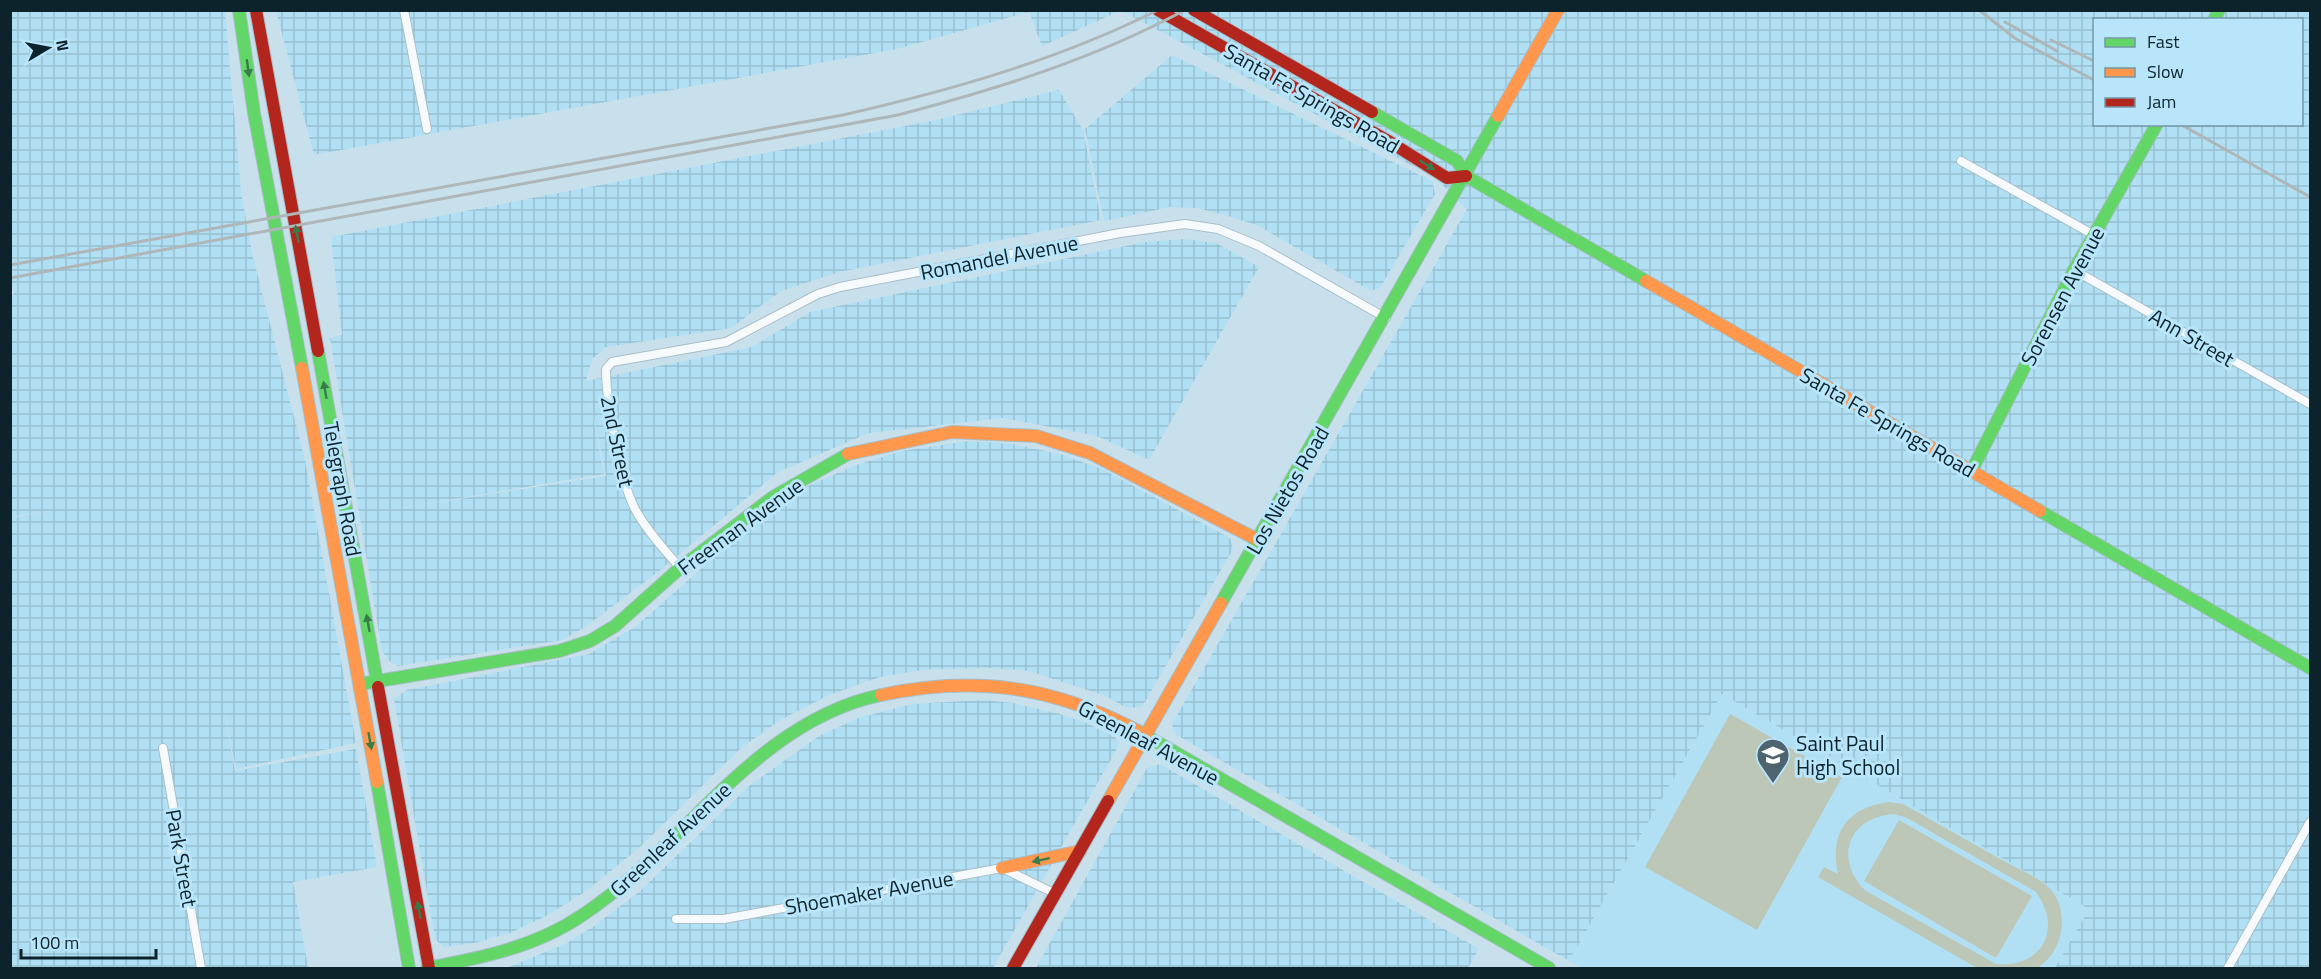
<svg xmlns="http://www.w3.org/2000/svg" width="2321" height="979" font-family="'Titillium Web',sans-serif">
<style>
.built{fill:#b1e0f5}
.industrial{fill:url(#industrial-grid);fill-rule:evenodd}
.pitch{fill:#bcc7b8;fill-rule:evenodd}
.lines{fill:none;stroke-linecap:round;stroke-linejoin:round}
.street-casing{stroke:#a8bec7;stroke-width:10}
.fast-casing{stroke:#a8bec7;stroke-width:14}
.slow-casing{stroke:#a8bec7;stroke-width:14}
.jam-casing{stroke:#a8bec7;stroke-width:14}
.street{stroke:#f7fafc;stroke-width:8}
.fast{stroke:#63d668;stroke-width:12}
.slow{stroke:#ff974d;stroke-width:12}
.jam{stroke:#b3261e;stroke-width:12}
.rail{stroke:#aeb6b8;stroke-width:3}
.oneway{fill:#387c4a}
.labels{text-anchor:middle;dominant-baseline:central;stroke-width:6;stroke-linejoin:round;paint-order:stroke}
.street-label{font-size:21px;fill:#0c232c;stroke:#b9e5fa}
.poi-label{font-size:21px;fill:#0c232c;stroke:#b9e5fa;text-anchor:start}
</style>
<defs>
<pattern id="industrial-grid" width="8" height="8" patternUnits="userSpaceOnUse" patternTransform="scale(1.5)"><rect width="8" height="8" fill="#b1e0f5"/><path d="M0 4h8M4 0v8" fill="none" stroke="#97c0d2"/></pattern>
</defs>
<rect width="100%" height="100%" fill="#c8e0eb"/>
<polygon class="built" points="1722,694 2089,909 2055,968 1582,968 1569,961"/>
<g class="industrial">
<polygon points="11,11 225,11 241,192 253,257 305,460 356,743 236,769 224,710 235,771 356,749 377,867 293,882 308,968 11,968 11,518 54,510 11,517 10,295 14,294 10,273"/>
<polygon points="276,11 1120,11 1042,46 1029,12 897,49 314,155"/>
<path d="M1122 11H2310V968H2055L2089 909 1722 694 1569 961 1175 734 1172 724 1467 209 1435 178ZM2094 20H2302V124H2094Z"/>
<polygon points="1172,55 1432,181 1435,194 1380,288 1371,291 1257,225 1225,215 1197,208 1170,207 1104,221 1085,129"/>
<path d="M1059 90 1083 130 1101 220 839 272 781 291 731 328 606 347 592 359 586 381 752 347 810 312 1145 242 1185 239 1216 243 1259 267 1149 460 1097 436 1003 418 869 433 778 472 658 572 585 627 562 640 398 666 389 661 382 651 330 338 342 335 331 237 936 120ZM589 394 606 476 376 512 604 474Z"/>
<polygon points="968,441 1014,444 1063,455 1102,469 1230,538 1233,549 1142,707 1127,708 1106,696 1029,671 994,668 929,669 880,677 829,695 780,720 740,749 639,848 585,892 546,916 510,933 474,943 444,947 435,939 394,699 407,690 589,654 635,627 759,518 799,490 853,466 902,451"/>
<polygon points="983,700 1013,703 1060,714 1087,723 1116,738 1119,745 993,968 507,968 567,943 594,926 640,891 749,786 819,736 858,718 912,704"/>
<polygon points="1160,764 1479,949 1468,968 1036,968 1147,768"/>
</g>
<g class="pitch">
<polygon points="1730,714 1842,777 1757,930 1645,867"/>
<path d="M1889 802 1903 804C1936 823 1969 841 2002 860 2016 868 2034 875 2046 885 2072 906 2064 953 2037 968H1977L1818 877 1824 867 1838 874C1829 834 1847 807 1889 802ZM1894 814 1907 818 2036 892C2063 929 2042 968 1996 964L1866 891C1833 860 1848 817 1894 814Z"/>
<polygon points="1899,820 2032,896 1996,958 1864,881"/>
</g>
<g class="lines">
<defs>
<g id="street">
<polyline points="404,10 427,129"/>
<polyline points="1961,161 2094,235"/>
<polyline points="2074,270 2310,404"/>
<path d="M680 568C665 550 646 530 635 509 620 480 606 401 606 369L612 362 726 342 818 294 840 287 1120 233 1185 224 1218 229 1259 246 1386 318"/>
<polyline points="163,748 201,968"/>
<polyline points="676,919 724,919 1002,868 1056,894"/>
<polyline points="2228,968 2310,822"/>
</g>
<g id="fast">
<polyline points="239,10 254,113 302,368"/>
<polyline points="2214,20 2219,10"/>
<polyline points="1372,112 1457,161 1466,176 1646,281"/>
<polyline points="318,351 378,687"/>
<polyline points="1972,470 2074,270 2157,124"/>
<polyline points="2040,511 2310,668"/>
<polyline points="1221,603 1498,116"/>
<polyline points="360,684 559,651 590,641 615,626 680,568 773,497 848,454"/>
<polyline points="1138,731 1549,968"/>
<polyline points="377,782 409,968"/>
<path d="M427 968C481 958 535 947 581 916 685 848 753 722 881 695"/>
</g>
<g id="slow">
<polyline points="1498,116 1558,10"/>
<polyline points="1646,281 2040,511"/>
<polyline points="302,368 377,782"/>
<polyline points="848,454 952,432 1036,436 1090,453 1258,540"/>
<path d="M881 695C975 675 1053 686 1138 731"/>
<polyline points="1108,801 1221,603"/>
<polyline points="1002,868 1080,851"/>
</g>
<g id="jam">
<polyline points="256,10 318,351"/>
<polyline points="1158,10 1390,142 1447,178 1466,176"/>
<polyline points="1194,10 1372,112"/>
<polyline points="378,687 429,968"/>
<polyline points="1013,968 1108,801"/>
</g>
</defs>
<use href="#street" class="street-casing"/>
<use href="#fast" class="fast-casing"/>
<use href="#slow" class="slow-casing"/>
<use href="#jam" class="jam-casing"/>
<use href="#street" class="street"/>
<use href="#fast" class="fast"/>
<use href="#slow" class="slow"/>
<use href="#jam" class="jam"/>
<g class="rail">
<polyline points="1979,10 2016,39 2094,80"/>
<polyline points="2005,22 2057,51"/>
<polyline points="2051,40 2094,61"/>
<polyline points="2180,124 2310,197"/>
<path d="M10 265 843 115C952 90 1058 60 1158 10"/>
<path d="M10 278 898 115C997 89 1094 59 1185 10"/>
</g>
</g>
<defs><path id="oneway-solid" d="M-6-.8H1V-3.2L6.5 0L1 3.2V.8H-6Z" transform="scale(1.5)"/></defs>
<g class="oneway">
<use href="#oneway-solid" transform="translate(248 68) rotate(82)"/>
<use href="#oneway-solid" transform="translate(1427 165) rotate(32)"/>
<use href="#oneway-solid" transform="translate(297 234) rotate(-100)"/>
<use href="#oneway-solid" transform="translate(325 390) rotate(-100)"/>
<use href="#oneway-solid" transform="translate(368 623) rotate(-100)"/>
<use href="#oneway-solid" transform="translate(370 741) rotate(80)"/>
<use href="#oneway-solid" transform="translate(1041 860) rotate(168)"/>
<use href="#oneway-solid" transform="translate(419 910) rotate(-100)"/>
</g>
<defs>
<symbol id="school-pin" viewBox="-11 -11 22 30"><path d="M0 17L-7.5 6A9.5 9.5 0 1 1 7.5 6Z" fill="#4e656f" stroke="#b9e5fa"/><path d="M0-5L7-2L0 1L-7-2ZM-4 1L0 2.5L4 1V4Q0 6-4 4Z" fill="#fff"/></symbol>
</defs>
<g fill-rule="evenodd">
<use href="#school-pin" x="1754" y="736" width="38" height="52"/>
</g>
<g class="labels">
<g class="street-label">
<text transform="translate(1312 98) rotate(30)">Santa Fe Springs Road</text>
<text transform="translate(999 257) rotate(-11)">Romandel Avenue</text>
<text transform="translate(2062 296) rotate(-62)">Sorensen Avenue</text>
<text transform="translate(2192 337) rotate(30)">Ann Street</text>
<text transform="translate(1888 422) rotate(30)">Santa Fe Springs Road</text>
<text transform="translate(618 441) rotate(78)">2nd Street</text>
<text transform="translate(343 489) rotate(80)">Telegraph Road</text>
<text transform="translate(1287 490) rotate(-60)">Los Nietos Road</text>
<text transform="translate(740 526) rotate(-36)">Freeman Avenue</text>
<text transform="translate(1149 742) rotate(28)">Greenleaf Avenue</text>
<text transform="translate(670 839) rotate(-43)">Greenleaf Avenue</text>
<text transform="translate(182 858) rotate(80)">Park Street</text>
<text transform="translate(869 892) rotate(-10)">Shoemaker Avenue</text>
</g>
<g class="poi-label">
<text x="1796" y="743">Saint Paul<tspan x="1796" dy="24">High School</tspan></text>
</g>
</g>
<rect width="2321" height="979" fill="none" stroke="#0c232c" stroke-width="24"/>
<rect x="2093" y="18" width="210" height="108" fill="#b9e5fa" stroke="#7497a8" stroke-width="1.5"/>
<rect x="2105" y="38" width="30" height="9" fill="#63d668" stroke="#7497a8" stroke-width="1.5"/>
<text x="2147" y="48" font-size="18" fill="#0c232c">Fast</text>
<rect x="2105" y="68" width="30" height="9" fill="#ff974d" stroke="#7497a8" stroke-width="1.5"/>
<text x="2147" y="78" font-size="18" fill="#0c232c">Slow</text>
<rect x="2105" y="98" width="30" height="9" fill="#b3261e" stroke="#7497a8" stroke-width="1.5"/>
<text x="2147" y="108" font-size="18" fill="#0c232c">Jam</text>
<g transform="translate(48 48) rotate(80)" stroke="#b9e5fa" stroke-width="4.5" paint-order="stroke">
<path d="M0-4.5L10 22L0 15L-10 22Z" fill="#0c232c"/>
<text y="-9" font-size="16" font-weight="bold" text-anchor="middle" fill="#0c232c">N</text>
</g>
<path d="M21 949v9h135v-9" fill="none" stroke="#0c232c" stroke-width="3"/>
<text x="30" y="949" font-size="18" fill="#0c232c" stroke="#b9e5fa" stroke-width="4.5" paint-order="stroke">100 m</text>
</svg>
